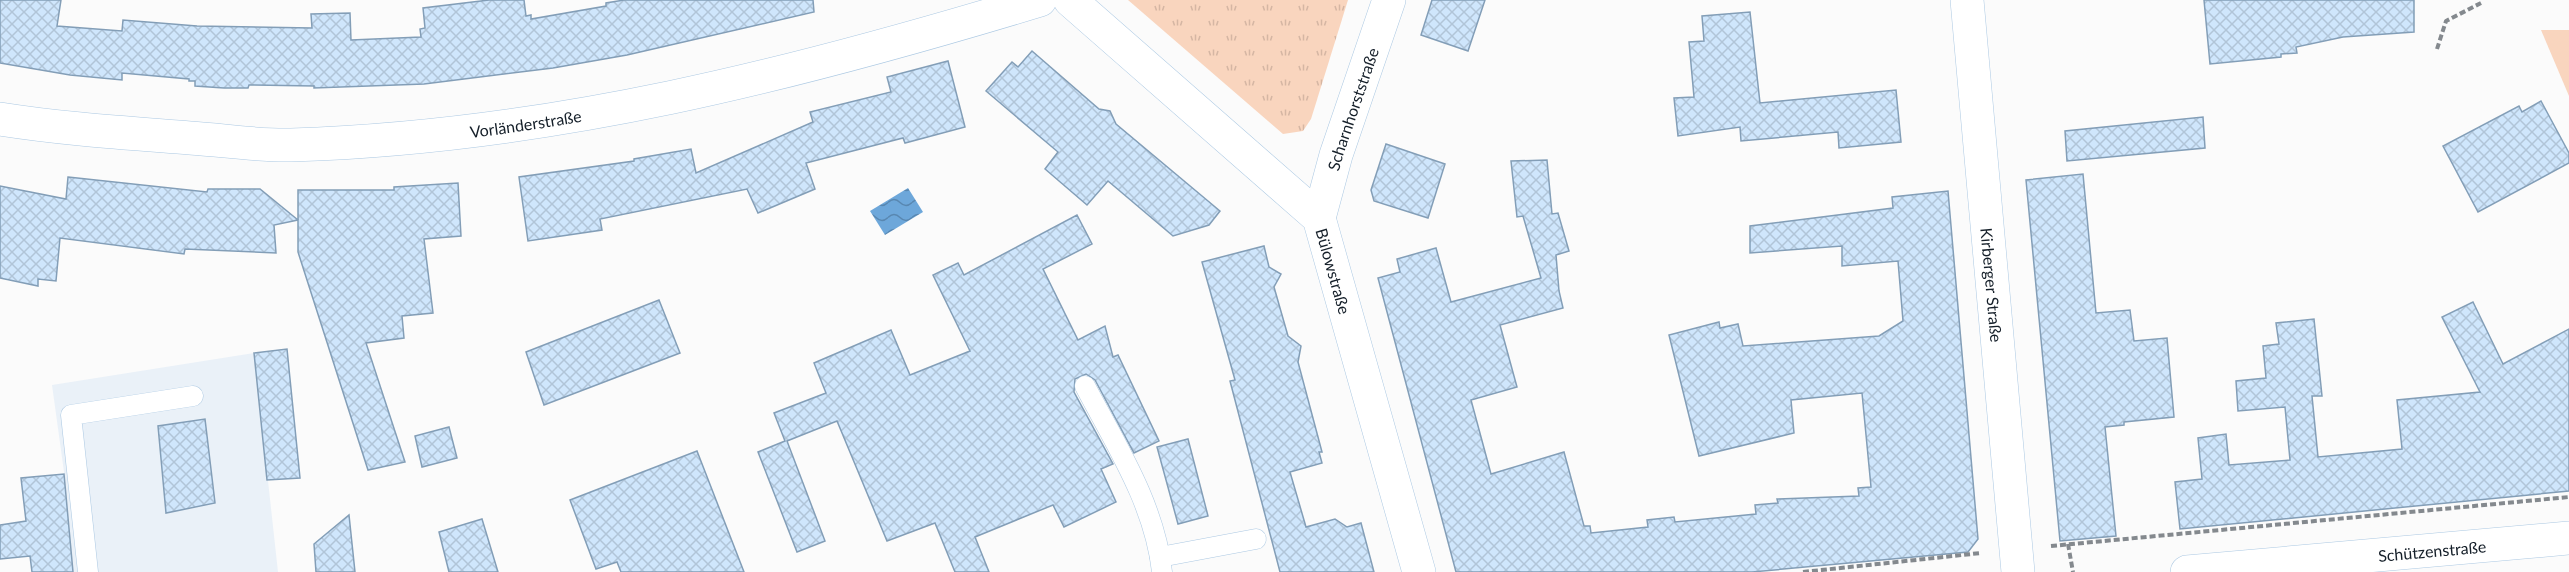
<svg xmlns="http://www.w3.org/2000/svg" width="2569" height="572" font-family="Lato,sans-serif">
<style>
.built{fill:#eaf1f8}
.grass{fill:url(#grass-tufts)}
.garden{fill:#f9d5be}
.water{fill:url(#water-waves)}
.building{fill:url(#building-cross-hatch);stroke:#839eb7;stroke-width:1.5}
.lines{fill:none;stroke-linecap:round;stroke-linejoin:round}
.service-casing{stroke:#acc9e3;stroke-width:21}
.minor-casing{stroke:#acc9e3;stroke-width:34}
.primary-casing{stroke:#acc9e3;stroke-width:34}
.path{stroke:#84898e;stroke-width:4;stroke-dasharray:6 3;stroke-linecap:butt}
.service{stroke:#fff;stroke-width:20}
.minor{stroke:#fff;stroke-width:33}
.primary{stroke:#fff;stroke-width:33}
.labels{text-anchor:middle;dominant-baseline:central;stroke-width:5;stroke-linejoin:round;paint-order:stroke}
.street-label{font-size:16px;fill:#151f29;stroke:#fbfbfb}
</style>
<defs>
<pattern id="grass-tufts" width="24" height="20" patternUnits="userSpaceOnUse" patternTransform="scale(1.5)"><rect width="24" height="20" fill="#f9d5be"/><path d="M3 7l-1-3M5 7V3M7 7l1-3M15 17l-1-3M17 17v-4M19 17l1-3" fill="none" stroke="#d5b6a3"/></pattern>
<pattern id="water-waves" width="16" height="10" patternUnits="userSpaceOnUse" patternTransform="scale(1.5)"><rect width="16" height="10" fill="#6da7da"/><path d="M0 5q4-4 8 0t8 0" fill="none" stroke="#5887b1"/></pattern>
<pattern id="building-cross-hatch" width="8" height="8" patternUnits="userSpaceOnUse" patternTransform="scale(1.5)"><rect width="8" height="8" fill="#cfe6fc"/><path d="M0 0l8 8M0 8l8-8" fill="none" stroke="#b1c5d8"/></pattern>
</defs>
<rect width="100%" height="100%" fill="#fbfbfb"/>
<polygon class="built" points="254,353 278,572 73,572 64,472 52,385"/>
<polygon class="grass" points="1128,0 1348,0 1311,119 1303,131 1283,134"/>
<polygon class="garden" points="2541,30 2569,30 2569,96"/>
<polygon class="water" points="908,188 923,212 885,235 870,211"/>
<g class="building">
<polygon points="0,0 61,0 57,26 122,31 123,20 197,26 312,28 311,14 350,13 351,40 421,37 420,29 425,28 423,8 489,0 524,0 526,16 531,15 531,19 606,6 606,3 624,0 813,0 814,12 627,55 553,68 424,84 314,88 314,86 249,85 248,88 224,88 195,86 195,81 189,81 189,79 122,73 122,80 70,75 0,63"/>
<polygon points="1432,0 1485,0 1468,51 1421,35"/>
<polygon points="2204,0 2414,0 2414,32 2343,37 2296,47 2297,53 2281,54 2281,57 2210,64"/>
<polygon points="1750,12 1760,103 1896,90 1901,142 1839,148 1838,132 1741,141 1740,127 1678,136 1674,98 1694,97 1689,42 1704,41 1702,16"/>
<polygon points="1032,51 1099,109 1110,111 1116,124 1220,211 1209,225 1173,236 1108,181 1087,205 1045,169 1058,152 986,91 1012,62 1018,67"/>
<polygon points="948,61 965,127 905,143 903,138 806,163 815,189 758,213 747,189 600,219 602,230 528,241 519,177 634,161 634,159 691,149 696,173 813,122 810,112 891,92 887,77"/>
<polygon points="2541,101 2569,153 2569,163 2478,212 2443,146 2519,106 2522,112"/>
<polygon points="2203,117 2205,148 2067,161 2065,131"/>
<polygon points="1386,144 1445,164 1428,218 1374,201 1371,190"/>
<polygon points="1547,160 1552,214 1558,213 1569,251 1556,255 1559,291 1563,308 1500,325 1517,387 1471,400 1491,474 1564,452 1584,526 1590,526 1591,533 1648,527 1647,520 1674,517 1675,522 1756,514 1755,505 1778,503 1777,499 1859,496 1858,488 1871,487 1862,393 1791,400 1794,433 1699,456 1669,335 1719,322 1720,328 1738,324 1743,346 1879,336 1903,321 1898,261 1842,266 1842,246 1750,253 1750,226 1893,208 1892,197 1948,191 1978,539 1968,552 1752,572 1456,572 1378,278 1400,272 1397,259 1436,248 1451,302 1541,278 1523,216 1517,217 1511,161"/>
<polygon points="2083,174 2096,313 2130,310 2134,341 2167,338 2174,417 2124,422 2124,425 2105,427 2116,536 2060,541 2026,180"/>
<polygon points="68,177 207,192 208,189 260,189 298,220 298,190 394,190 394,187 458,183 461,236 424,239 433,313 402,316 404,338 366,343 405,462 368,470 298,252 298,220 274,225 276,253 185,249 184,254 60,238 56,281 38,279 38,286 0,278 0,186 66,199"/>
<polygon points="1077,215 1092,244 1043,269 1078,340 1105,326 1113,357 1118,355 1159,441 1134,453 1095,380 1086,374 1075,379 1074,392 1113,464 1101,469 1116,502 1064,527 1053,505 975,537 989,572 955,572 935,523 887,541 837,421 787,441 825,541 797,552 758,452 785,441 774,413 826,393 814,363 891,330 910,375 970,351 933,275 958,263 964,275"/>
<polygon points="1264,246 1269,267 1281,274 1274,287 1288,336 1301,346 1298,362 1322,452 1319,452 1322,463 1290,472 1306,527 1335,519 1347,527 1361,523 1374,572 1280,572 1230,381 1235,380 1202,262"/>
<polygon points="659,300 680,353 544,405 526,352"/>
<polygon points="2473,302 2503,364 2569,329 2569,491 2180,529 2175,482 2202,479 2198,438 2226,434 2229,465 2290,460 2285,407 2238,411 2236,381 2266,378 2263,346 2279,344 2276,323 2314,319 2322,396 2312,396 2318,457 2402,449 2397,400 2480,392 2442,317"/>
<polygon points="287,349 300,478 267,480 254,353"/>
<polygon points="205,419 215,503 166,513 158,426"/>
<polygon points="449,427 457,458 422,467 415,436"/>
<polygon points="1188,439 1208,516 1178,524 1157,447"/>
<polygon points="697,451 744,572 621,572 617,562 596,569 570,500"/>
<polygon points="64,474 73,572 32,572 30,556 0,559 0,525 26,521 21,478"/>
<polygon points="349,515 355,572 316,572 314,544"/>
<polygon points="482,519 498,572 449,572 439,532"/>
</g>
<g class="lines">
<defs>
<g id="service">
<path d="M1085 386C1116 445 1155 505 1162 572"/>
<polyline points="1160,557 1256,539"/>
<polyline points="88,572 71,415 193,396"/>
</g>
<g id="minor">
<path id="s1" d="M1070 0 1319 218 1419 572"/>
<path id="s2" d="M1967 0 2018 572"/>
<path id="s3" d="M0 119C63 129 127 133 190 138 223 140 258 146 291 145 550 137 793 75 1040 0"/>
<path id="s4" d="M1319 218 1336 155 1389 0"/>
</g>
<g id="primary">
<path id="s5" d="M2187 572 2569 538"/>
</g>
</defs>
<use href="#service" class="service-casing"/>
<use href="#minor" class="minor-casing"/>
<use href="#primary" class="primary-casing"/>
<g class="path">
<polyline points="2437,49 2446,21 2481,3"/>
<polyline points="2068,544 2073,572"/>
<polyline points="2051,546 2569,497"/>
<polyline points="1803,572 1981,553"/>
</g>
<use href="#service" class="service"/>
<use href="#minor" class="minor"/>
<use href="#primary" class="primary"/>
</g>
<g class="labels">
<g class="street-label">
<text stroke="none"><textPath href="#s4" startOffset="114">Scharnhorststraße</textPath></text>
<text stroke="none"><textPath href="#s3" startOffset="528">Vorländerstraße</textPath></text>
<text stroke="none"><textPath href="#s1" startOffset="386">Bülowstraße</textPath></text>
<text stroke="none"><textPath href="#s2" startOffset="286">Kirberger Straße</textPath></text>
<text stroke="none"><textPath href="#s5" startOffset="246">Schützenstraße</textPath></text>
</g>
</g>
</svg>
